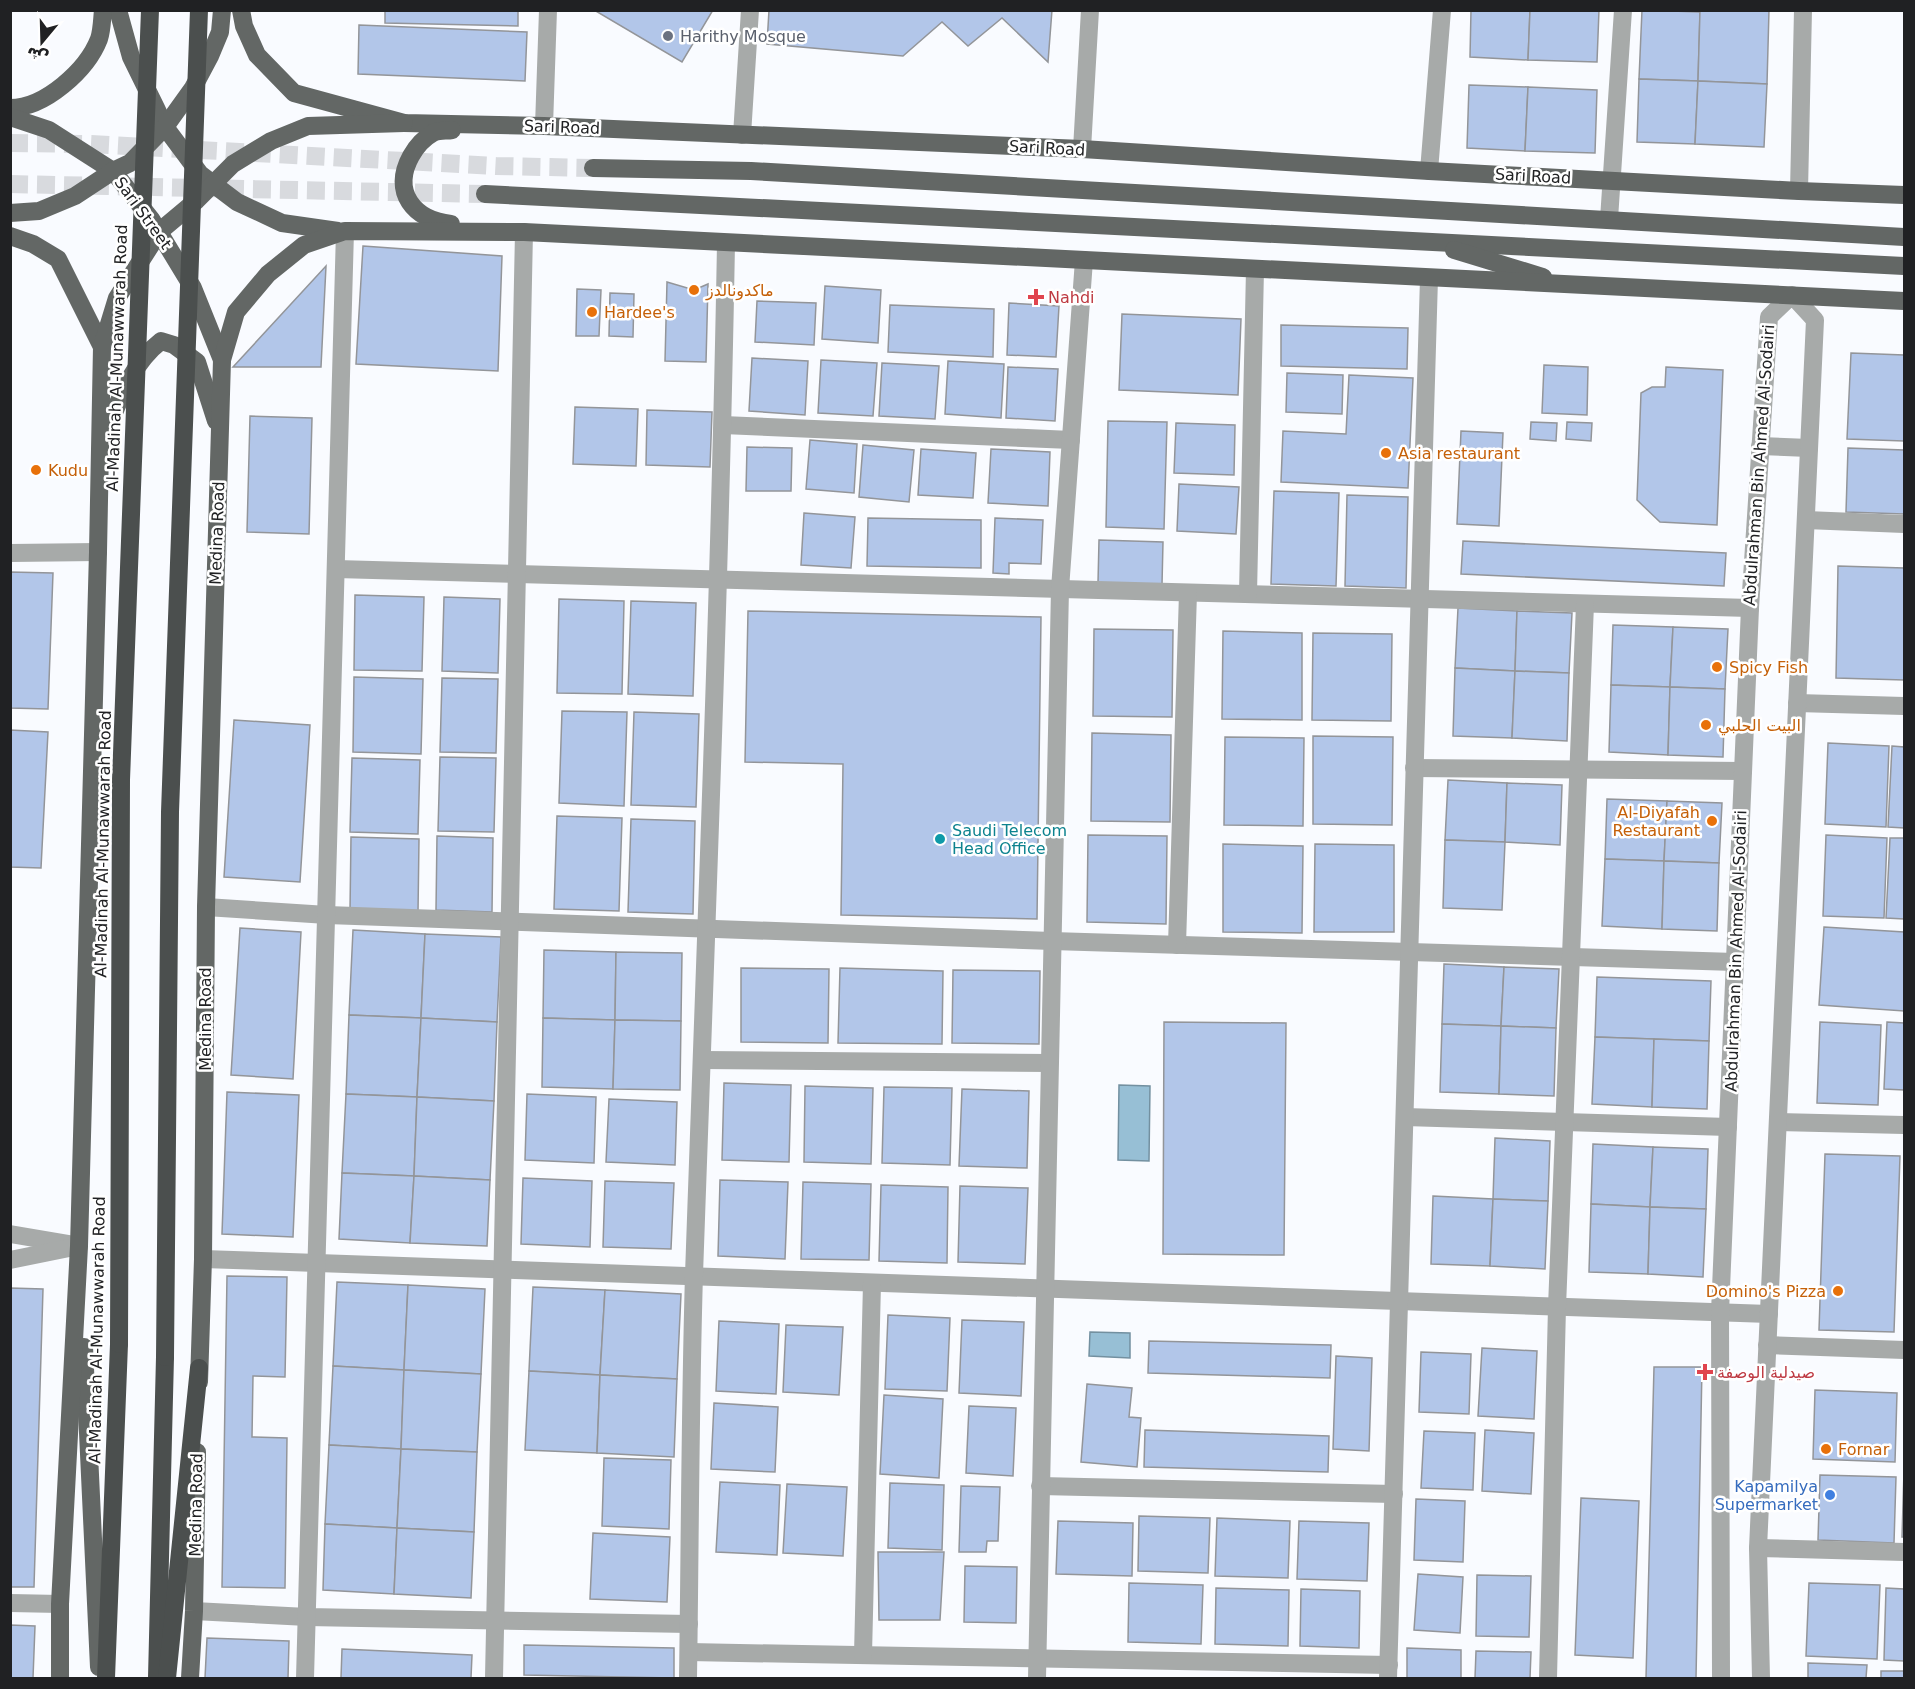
<svg xmlns="http://www.w3.org/2000/svg" width="1915" height="1689" font-family="'DejaVu Sans',Cairo,sans-serif">
<style>
.water{fill:#97bfd5;stroke:#7390a0;stroke-width:1.5}
.building{fill:#b2c6e9;stroke:#939599;stroke-width:1.5}
.lines{fill:none;stroke-linecap:round;stroke-linejoin:round}
.major-tunnel{stroke:#d8dade;stroke-width:18;stroke-dasharray:18 9;stroke-linecap:butt}
.minor{stroke:#a7aaa9;stroke-width:18}
.major{stroke:#636765;stroke-width:18}
.highway{stroke:#4b4f4e;stroke-width:18}
.highway-bridge{stroke:#4b4f4e;stroke-width:18}
.worship-dot{fill:#6b7280;stroke:#fff;stroke-width:2}
.food-dot{fill:#e8710a;stroke:#fff;stroke-width:2}
.health-dot{fill:#e0444e;stroke:#fff;stroke-width:2}
.culture-dot{fill:#0f9aa8;stroke:#fff;stroke-width:2}
.shop-dot{fill:#3f7fe0;stroke:#fff;stroke-width:2}
.labels{text-anchor:middle;dominant-baseline:central;stroke-width:5;stroke-linejoin:round;paint-order:stroke}
.worship-label{font-size:16px;fill:#5b616d;stroke:#fff;text-anchor:start}
.street-label{font-size:16px;fill:#202123;stroke:#fff}
.food-label{font-size:16px;fill:#c56008;stroke:#fff;text-anchor:start}
.health-label{font-size:16px;fill:#be3a42;stroke:#fff;text-anchor:start}
.culture-label{font-size:16px;fill:#0d838f;stroke:#fff;text-anchor:start}
.shop-label{font-size:16px;fill:#366cbe;stroke:#fff;text-anchor:end}
</style>
<rect width="100%" height="100%" fill="#f9fbff"/>
<g class="water">
<polygon points="1119,1085 1150,1086 1149,1161 1118,1160"/>
<polygon points="1090,1332 1130,1333 1130,1358 1089,1356"/>
</g>
<g class="building">
<polygon points="385,10 518,10 518,26 385,23"/>
<polygon points="594,10 713,10 682,62"/>
<polygon points="769,10 1052,10 1048,62 1002,18 968,46 942,22 903,56 767,44"/>
<polygon points="1471,10 1530,10 1528,60 1470,57"/>
<polygon points="1530,10 1599,10 1597,62 1528,60"/>
<polygon points="1642,10 1700,12 1698,81 1639,79"/>
<polygon points="1700,10 1769,10 1767,84 1698,81"/>
<polygon points="359,25 527,32 525,81 358,74"/>
<polygon points="1639,79 1698,81 1695,144 1637,142"/>
<polygon points="1698,81 1767,84 1764,147 1695,144"/>
<polygon points="1469,85 1528,87 1525,151 1467,148"/>
<polygon points="1528,87 1597,90 1595,153 1525,151"/>
<polygon points="363,246 502,256 498,371 356,364"/>
<polygon points="326,266 321,367 233,367"/>
<polygon points="667,282 694,290 708,284 706,362 665,361"/>
<polygon points="825,286 881,290 878,343 822,339"/>
<polygon points="577,289 601,290 599,336 576,336"/>
<polygon points="610,293 634,294 633,337 609,336"/>
<polygon points="757,301 816,303 814,345 755,342"/>
<polygon points="1009,303 1059,306 1056,357 1007,355"/>
<polygon points="890,305 994,309 993,357 888,352"/>
<polygon points="1122,314 1241,319 1238,395 1119,390"/>
<polygon points="1281,325 1408,328 1407,369 1281,366"/>
<polygon points="1851,353 1904,355 1904,441 1847,439"/>
<polygon points="752,358 808,361 805,415 749,411"/>
<polygon points="821,360 877,363 873,416 818,413"/>
<polygon points="948,361 1004,364 1001,418 945,414"/>
<polygon points="882,363 939,366 935,419 879,416"/>
<polygon points="1544,365 1588,367 1587,415 1542,413"/>
<polygon points="1008,367 1058,369 1055,421 1006,418"/>
<polygon points="1666,367 1723,370 1717,525 1660,522 1637,500 1641,393 1652,387 1665,387"/>
<polygon points="1287,373 1343,375 1342,414 1286,412"/>
<polygon points="1349,375 1413,378 1408,488 1281,482 1283,431 1346,434"/>
<polygon points="575,407 638,409 636,466 573,464"/>
<polygon points="647,410 712,412 710,467 646,465"/>
<polygon points="250,416 312,418 309,534 247,532"/>
<polygon points="1108,421 1167,422 1164,529 1106,527"/>
<polygon points="1531,422 1557,423 1556,441 1530,439"/>
<polygon points="1567,422 1592,423 1591,441 1566,439"/>
<polygon points="1176,423 1235,425 1234,475 1174,473"/>
<polygon points="1461,431 1503,433 1499,526 1457,524"/>
<polygon points="810,440 857,444 854,493 806,489"/>
<polygon points="863,445 914,450 909,502 859,497"/>
<polygon points="747,447 792,448 791,491 746,491"/>
<polygon points="1848,448 1904,450 1904,514 1846,512"/>
<polygon points="921,449 976,453 973,498 918,495"/>
<polygon points="991,449 1050,452 1048,506 988,503"/>
<polygon points="1179,484 1239,487 1236,534 1177,531"/>
<polygon points="1274,491 1339,493 1336,586 1271,584"/>
<polygon points="1347,495 1408,497 1406,588 1345,586"/>
<polygon points="804,513 855,517 851,568 801,565"/>
<polygon points="868,518 981,520 981,568 867,566"/>
<polygon points="995,518 1043,520 1041,564 1009,563 1009,574 993,573"/>
<polygon points="1099,540 1163,542 1162,585 1098,583"/>
<polygon points="1463,541 1726,553 1724,586 1461,574"/>
<polygon points="1838,566 1904,568 1904,680 1836,678"/>
<polygon points="10,572 53,573 48,709 10,708"/>
<polygon points="355,595 424,597 422,671 354,670"/>
<polygon points="444,597 500,599 498,673 442,671"/>
<polygon points="559,599 624,601 622,694 557,693"/>
<polygon points="631,601 696,603 693,696 628,694"/>
<polygon points="1458,608 1517,611 1515,671 1455,668"/>
<polygon points="748,611 1041,617 1037,919 841,915 843,764 745,762"/>
<polygon points="1517,611 1572,613 1569,673 1515,671"/>
<polygon points="1613,625 1673,627 1670,687 1611,685"/>
<polygon points="1673,627 1728,629 1725,689 1670,687"/>
<polygon points="1094,629 1173,630 1172,717 1093,716"/>
<polygon points="1223,631 1302,633 1302,720 1222,719"/>
<polygon points="1313,633 1392,634 1391,721 1312,720"/>
<polygon points="1455,668 1515,671 1512,738 1453,736"/>
<polygon points="1515,671 1569,673 1567,741 1512,738"/>
<polygon points="354,677 423,679 421,754 353,752"/>
<polygon points="442,678 498,679 496,753 440,752"/>
<polygon points="1611,685 1670,687 1668,755 1609,752"/>
<polygon points="1670,687 1725,689 1723,757 1668,755"/>
<polygon points="562,711 627,712 624,806 559,803"/>
<polygon points="634,712 699,714 696,807 631,805"/>
<polygon points="234,720 310,725 300,882 224,877"/>
<polygon points="10,730 48,732 41,868 10,867"/>
<polygon points="1092,733 1171,735 1170,822 1091,821"/>
<polygon points="1313,736 1393,737 1392,825 1313,824"/>
<polygon points="1225,737 1304,738 1303,826 1224,825"/>
<polygon points="1828,743 1889,746 1886,827 1825,824"/>
<polygon points="1892,746 1904,747 1904,828 1888,827"/>
<polygon points="440,757 496,758 494,832 438,831"/>
<polygon points="352,758 420,760 418,834 350,832"/>
<polygon points="1448,780 1507,783 1505,842 1445,840"/>
<polygon points="1507,783 1562,785 1560,845 1505,842"/>
<polygon points="1607,799 1667,801 1664,861 1605,859"/>
<polygon points="1667,801 1722,803 1719,863 1664,861"/>
<polygon points="557,816 622,818 619,911 554,909"/>
<polygon points="631,819 695,821 693,914 628,912"/>
<polygon points="1088,835 1167,836 1166,924 1087,922"/>
<polygon points="1826,835 1887,838 1884,918 1823,916"/>
<polygon points="437,836 493,838 492,912 436,910"/>
<polygon points="351,837 419,839 418,913 350,911"/>
<polygon points="1890,838 1904,838 1904,919 1886,918"/>
<polygon points="1445,840 1505,842 1502,910 1443,908"/>
<polygon points="1223,844 1303,846 1302,933 1223,932"/>
<polygon points="1315,844 1394,845 1394,932 1314,932"/>
<polygon points="1605,859 1664,861 1662,929 1602,926"/>
<polygon points="1664,861 1719,863 1717,931 1662,929"/>
<polygon points="1824,927 1904,932 1904,1011 1819,1005"/>
<polygon points="240,928 301,932 293,1079 231,1075"/>
<polygon points="353,930 425,934 421,1018 349,1015"/>
<polygon points="425,934 501,937 497,1022 421,1018"/>
<polygon points="544,950 616,952 615,1020 543,1018"/>
<polygon points="616,952 682,953 681,1021 615,1020"/>
<polygon points="1444,964 1504,967 1501,1026 1442,1024"/>
<polygon points="1504,967 1559,969 1556,1028 1501,1026"/>
<polygon points="741,968 829,969 828,1043 741,1042"/>
<polygon points="840,968 943,971 942,1044 838,1043"/>
<polygon points="953,970 1040,971 1039,1044 952,1043"/>
<polygon points="1597,977 1711,981 1709,1041 1595,1037"/>
<polygon points="349,1015 421,1018 417,1097 346,1094"/>
<polygon points="421,1018 497,1022 494,1101 417,1097"/>
<polygon points="543,1018 615,1020 613,1089 542,1087"/>
<polygon points="615,1020 681,1021 680,1090 613,1089"/>
<polygon points="1164,1022 1286,1023 1284,1255 1163,1254"/>
<polygon points="1820,1022 1881,1025 1878,1105 1817,1103"/>
<polygon points="1887,1022 1904,1023 1904,1090 1884,1089"/>
<polygon points="1442,1024 1501,1026 1499,1094 1440,1092"/>
<polygon points="1501,1026 1556,1028 1554,1096 1499,1094"/>
<polygon points="1595,1037 1654,1039 1652,1107 1592,1104"/>
<polygon points="1654,1039 1709,1041 1707,1109 1652,1107"/>
<polygon points="724,1083 791,1085 789,1162 722,1160"/>
<polygon points="805,1086 873,1088 871,1164 804,1162"/>
<polygon points="884,1087 952,1088 950,1165 882,1163"/>
<polygon points="962,1089 1029,1091 1027,1168 959,1166"/>
<polygon points="227,1092 299,1095 293,1237 222,1234"/>
<polygon points="346,1094 417,1097 414,1176 342,1173"/>
<polygon points="527,1094 596,1097 594,1163 525,1160"/>
<polygon points="417,1097 494,1101 490,1180 414,1176"/>
<polygon points="609,1099 677,1102 675,1165 606,1162"/>
<polygon points="1495,1138 1550,1141 1548,1201 1493,1199"/>
<polygon points="1593,1144 1653,1147 1650,1207 1591,1204"/>
<polygon points="1653,1147 1708,1149 1706,1209 1650,1207"/>
<polygon points="1825,1154 1900,1156 1894,1332 1819,1330"/>
<polygon points="342,1173 414,1176 410,1243 339,1239"/>
<polygon points="414,1176 490,1180 487,1246 410,1243"/>
<polygon points="523,1178 592,1181 590,1247 521,1244"/>
<polygon points="720,1180 788,1182 785,1259 718,1256"/>
<polygon points="605,1181 674,1183 671,1249 603,1247"/>
<polygon points="803,1182 871,1184 869,1260 801,1259"/>
<polygon points="881,1185 948,1187 947,1263 879,1261"/>
<polygon points="960,1186 1028,1188 1025,1264 958,1262"/>
<polygon points="1433,1196 1493,1199 1490,1266 1431,1264"/>
<polygon points="1493,1199 1548,1201 1545,1269 1490,1266"/>
<polygon points="1591,1204 1650,1207 1648,1274 1589,1272"/>
<polygon points="1650,1207 1706,1209 1703,1277 1648,1274"/>
<polygon points="227,1276 287,1277 285,1377 253,1376 252,1437 287,1438 285,1588 222,1587"/>
<polygon points="337,1282 408,1285 404,1370 333,1366"/>
<polygon points="408,1285 485,1289 481,1374 404,1370"/>
<polygon points="533,1287 605,1290 600,1375 529,1371"/>
<polygon points="10,1288 43,1289 34,1587 10,1587"/>
<polygon points="605,1290 681,1294 677,1379 600,1375"/>
<polygon points="888,1315 950,1318 947,1391 885,1389"/>
<polygon points="962,1320 1024,1322 1021,1396 959,1393"/>
<polygon points="719,1321 779,1324 776,1394 716,1391"/>
<polygon points="786,1325 843,1327 839,1395 783,1392"/>
<polygon points="1149,1341 1331,1345 1330,1378 1148,1373"/>
<polygon points="1482,1348 1537,1351 1534,1419 1478,1416"/>
<polygon points="1421,1352 1471,1354 1469,1414 1419,1412"/>
<polygon points="1336,1356 1372,1358 1369,1451 1333,1449"/>
<polygon points="333,1366 404,1370 401,1449 329,1445"/>
<polygon points="1654,1367 1702,1367 1696,1678 1646,1678"/>
<polygon points="404,1370 481,1374 477,1452 401,1449"/>
<polygon points="529,1371 600,1375 597,1453 525,1450"/>
<polygon points="600,1375 677,1379 674,1457 597,1453"/>
<polygon points="1087,1384 1132,1388 1129,1417 1141,1418 1137,1467 1081,1462"/>
<polygon points="1815,1390 1897,1393 1895,1462 1813,1459"/>
<polygon points="884,1395 943,1399 939,1478 880,1474"/>
<polygon points="714,1403 778,1407 775,1472 711,1469"/>
<polygon points="969,1406 1016,1408 1013,1476 966,1473"/>
<polygon points="1145,1430 1329,1436 1328,1472 1144,1467"/>
<polygon points="1485,1430 1534,1433 1531,1494 1482,1491"/>
<polygon points="1424,1431 1475,1433 1473,1490 1421,1488"/>
<polygon points="329,1445 401,1449 397,1528 325,1524"/>
<polygon points="401,1449 477,1452 474,1532 397,1528"/>
<polygon points="604,1458 671,1460 669,1529 602,1526"/>
<polygon points="1904,1471 1904,1537 1902,1537"/>
<polygon points="1820,1475 1896,1477 1894,1543 1818,1540"/>
<polygon points="720,1482 780,1485 777,1555 716,1552"/>
<polygon points="890,1483 944,1485 942,1550 888,1548"/>
<polygon points="787,1484 847,1487 843,1556 783,1553"/>
<polygon points="961,1486 1000,1487 998,1541 987,1541 986,1552 959,1552"/>
<polygon points="1581,1498 1639,1501 1633,1658 1575,1655"/>
<polygon points="1416,1499 1465,1501 1463,1562 1414,1560"/>
<polygon points="1139,1516 1210,1518 1208,1573 1138,1571"/>
<polygon points="1217,1518 1290,1521 1288,1578 1215,1576"/>
<polygon points="1058,1521 1133,1523 1132,1576 1056,1574"/>
<polygon points="1299,1521 1369,1523 1367,1581 1297,1579"/>
<polygon points="325,1524 397,1528 394,1594 323,1590"/>
<polygon points="397,1528 474,1532 471,1598 394,1594"/>
<polygon points="593,1533 670,1537 667,1602 590,1599"/>
<polygon points="878,1552 944,1552 940,1620 879,1620"/>
<polygon points="965,1566 1017,1567 1016,1623 964,1622"/>
<polygon points="1418,1574 1463,1577 1460,1633 1414,1630"/>
<polygon points="1477,1575 1531,1576 1529,1637 1476,1636"/>
<polygon points="1129,1583 1203,1585 1201,1644 1128,1642"/>
<polygon points="1809,1583 1880,1585 1877,1659 1806,1656"/>
<polygon points="1216,1588 1289,1590 1288,1646 1215,1644"/>
<polygon points="1886,1588 1904,1589 1904,1661 1884,1660"/>
<polygon points="1301,1589 1360,1591 1359,1648 1300,1646"/>
<polygon points="10,1625 35,1626 33,1678 10,1678"/>
<polygon points="207,1638 289,1641 288,1678 205,1678"/>
<polygon points="524,1645 674,1648 674,1678 524,1675"/>
<polygon points="1407,1648 1461,1650 1461,1678 1407,1678"/>
<polygon points="342,1649 472,1655 471,1678 341,1678"/>
<polygon points="1476,1651 1531,1652 1530,1678 1475,1678"/>
<polygon points="1808,1663 1867,1665 1866,1678 1808,1678"/>
<rect x="1881" y="1671" width="23" height="7"/>
</g>
<g class="lines">
<g class="major-tunnel">
<polyline points="10,143 90,144 496,166 593,168"/>
<polyline points="10,184 485,194"/>
</g>
<g class="minor">
<polyline points="544,126 548,10"/>
<polyline points="742,135 750,10"/>
<polyline points="1082,149 1090,10"/>
<polyline points="1429,171 1442,10"/>
<polyline points="1799,191 1803,10"/>
<polyline points="1609,219 1623,10"/>
<polyline points="723,425 1071,440"/>
<polyline points="1760,446 1809,448"/>
<polyline points="1806,520 1904,524"/>
<polyline points="10,553 98,552"/>
<polyline points="336,569 1750,608"/>
<polyline points="1248,594 1255,269"/>
<polyline points="1797,703 1904,706"/>
<polyline points="1414,768 1743,771"/>
<polyline points="206,907 327,915 1052,941 1735,962"/>
<polyline points="1177,945 1188,593"/>
<polyline points="703,1060 1049,1063"/>
<polyline points="1405,1117 1728,1127"/>
<polyline points="1778,1122 1904,1125"/>
<polyline points="10,1234 69,1244"/>
<polyline points="203,1259 1769,1314"/>
<polyline points="10,1260 79,1246"/>
<polyline points="1767,1345 1904,1350"/>
<polyline points="1040,1486 1394,1494"/>
<polyline points="1758,1548 1904,1552"/>
<polyline points="10,1603 60,1604"/>
<polyline points="194,1611 307,1617 689,1624"/>
<polyline points="689,1652 1389,1665"/>
<polyline points="863,1655 872,1283"/>
<polyline points="305,1678 345,231"/>
<polyline points="494,1678 524,232"/>
<path d="M688 1678C690 1544 690 1409 694 1275 706 931 720 587 726 243"/>
<polyline points="1037,1678 1060,589 1084,260"/>
<path d="M1388 1678C1404 1212 1412 745 1429 278"/>
<polyline points="1548,1678 1557,1307 1585,604"/>
<polyline points="1721,1678 1720,1312 1750,608 1769,317 1792,295 1815,320 1758,1548 1761,1678"/>
</g>
<g class="major">
<polyline points="118,10 131,57 156,108 165,127 200,174 237,202 282,223 338,231"/>
<polyline points="241,10 244,26 257,55 294,93 404,123 544,126 1082,149 1429,171 1799,191 1904,195"/>
<path d="M10 108C45 108 87 70 99 39 102 30 102 19 103 10"/>
<polyline points="10,117 49,130 113,171 151,219 193,288 222,360"/>
<polyline points="593,168 751,171 1904,237"/>
<polyline points="485,194 1904,266"/>
<polyline points="10,213 39,211 75,196 113,171 130,163 165,127 193,88 210,56 220,32 222,10"/>
<path d="M451 224C414 220 391 192 411 156 416 147 424 138 433 133 438 130 446 131 452 130"/>
<polyline points="10,236 33,244 58,259 102,347"/>
<polyline points="1454,250 1543,277"/>
<path d="M104 438C118 403 130 365 161 341L174 345 197 362 216 421"/>
<polyline points="84,1347 99,1667"/>
<polyline points="199,1382 203,1259 206,907 222,360 236,312 268,274 304,245 345,231 524,232 1904,301"/>
<polyline points="60,1678 60,1604 79,1246 98,552 102,347 117,298 160,231 197,200 233,164 271,141 308,126 404,123"/>
<polyline points="190,1678 194,1611 197,1452"/>
</g>
<g class="highway">
<polyline points="106,1678 119,1344"/>
<polyline points="157,1678 165,1357"/>
<polyline points="167,1678 199,1368"/>
</g>
<g class="highway-bridge">
<polyline points="119,1344 121,780 150,10"/>
<polyline points="165,1357 170,812 199,10"/>
</g>
</g>
<circle class="worship-dot" cx="668" cy="36" r="6"/>
<g class="food-dot">
<circle cx="694" cy="290" r="6"/>
<circle cx="592" cy="312" r="6"/>
<circle cx="1386" cy="453" r="6"/>
<circle cx="36" cy="470" r="6"/>
<circle cx="1717" cy="667" r="6"/>
<circle cx="1706" cy="725" r="6"/>
<circle cx="1712" cy="821" r="6"/>
<circle cx="1838" cy="1291" r="6"/>
<circle cx="1826" cy="1449" r="6"/>
</g>
<g class="health-dot">
<path d="M1033 288h6v6h6v6h-6v6h-6v-6h-6v-6h6z"/>
<path d="M1702 1363h6v6h6v6h-6v6h-6v-6h-6v-6h6z"/>
</g>
<circle class="culture-dot" cx="940" cy="839" r="6"/>
<circle class="shop-dot" cx="1830" cy="1495" r="6"/>
<g class="labels">
<g class="worship-label">
<text x="680" y="36">Harithy Mosque</text>
</g>
<g class="street-label">
<text transform="translate(562 127) rotate(2)">Sari Road</text>
<text transform="translate(1047 148) rotate(3)">Sari Road</text>
<text transform="translate(1533 176) rotate(3)">Sari Road</text>
<text transform="translate(143 213) rotate(54)">Sari Street</text>
<text transform="translate(117 358) rotate(-88)">Al-Madinah Al-Munawwarah Road</text>
<text transform="translate(1759 465) rotate(-86)">Abdulrahman Bin Ahmed Al-Sodairi</text>
<text transform="translate(217 533) rotate(-88)">Medina Road</text>
<text transform="translate(103 844) rotate(-89)">Al-Madinah Al-Munawwarah Road</text>
<text transform="translate(1736 951) rotate(-88)">Abdulrahman Bin Ahmed Al-Sodairi</text>
<text transform="translate(205 1019) rotate(-90)">Medina Road</text>
<text transform="translate(97 1330) rotate(-89)">Al-Madinah Al-Munawwarah Road</text>
<text transform="translate(196 1505) rotate(-89)">Medina Road</text>
</g>
<g class="food-label">
<text x="706" y="290">ماكدونالدز</text>
<text x="604" y="312">Hardee's</text>
<text x="1398" y="453">Asia restaurant</text>
<text x="48" y="470">Kudu</text>
<text x="1729" y="667">Spicy Fish</text>
<text x="1718" y="725">البيت الحلبي</text>
<text x="1700" y="812" text-anchor="end">Al-Diyafah<tspan x="1700" dy="18">Restaurant</tspan></text>
<text x="1826" y="1291" text-anchor="end">Domino's Pizza</text>
<text x="1838" y="1449">Fornar</text>
</g>
<g class="health-label">
<text x="1048" y="297">Nahdi</text>
<text x="1717" y="1372">صيدلية الوصفة</text>
</g>
<g class="culture-label">
<text x="952" y="830">Saudi Telecom<tspan x="952" dy="18">Head Office</tspan></text>
</g>
<g class="shop-label">
<text x="1818" y="1486">Kapamilya<tspan x="1818" dy="18">Supermarket</tspan></text>
</g>
</g>
<rect width="1915" height="1689" fill="none" stroke="#202123" stroke-width="24"/>
<g transform="translate(42 42) rotate(199)" stroke="#ffffff" stroke-width="4.5" paint-order="stroke">
<path d="M0-4.5L10 22L0 15L-10 22Z" fill="#202123"/>
<text y="-9" font-size="16" font-weight="bold" text-anchor="middle" fill="#202123">ش</text>
</g>
</svg>
